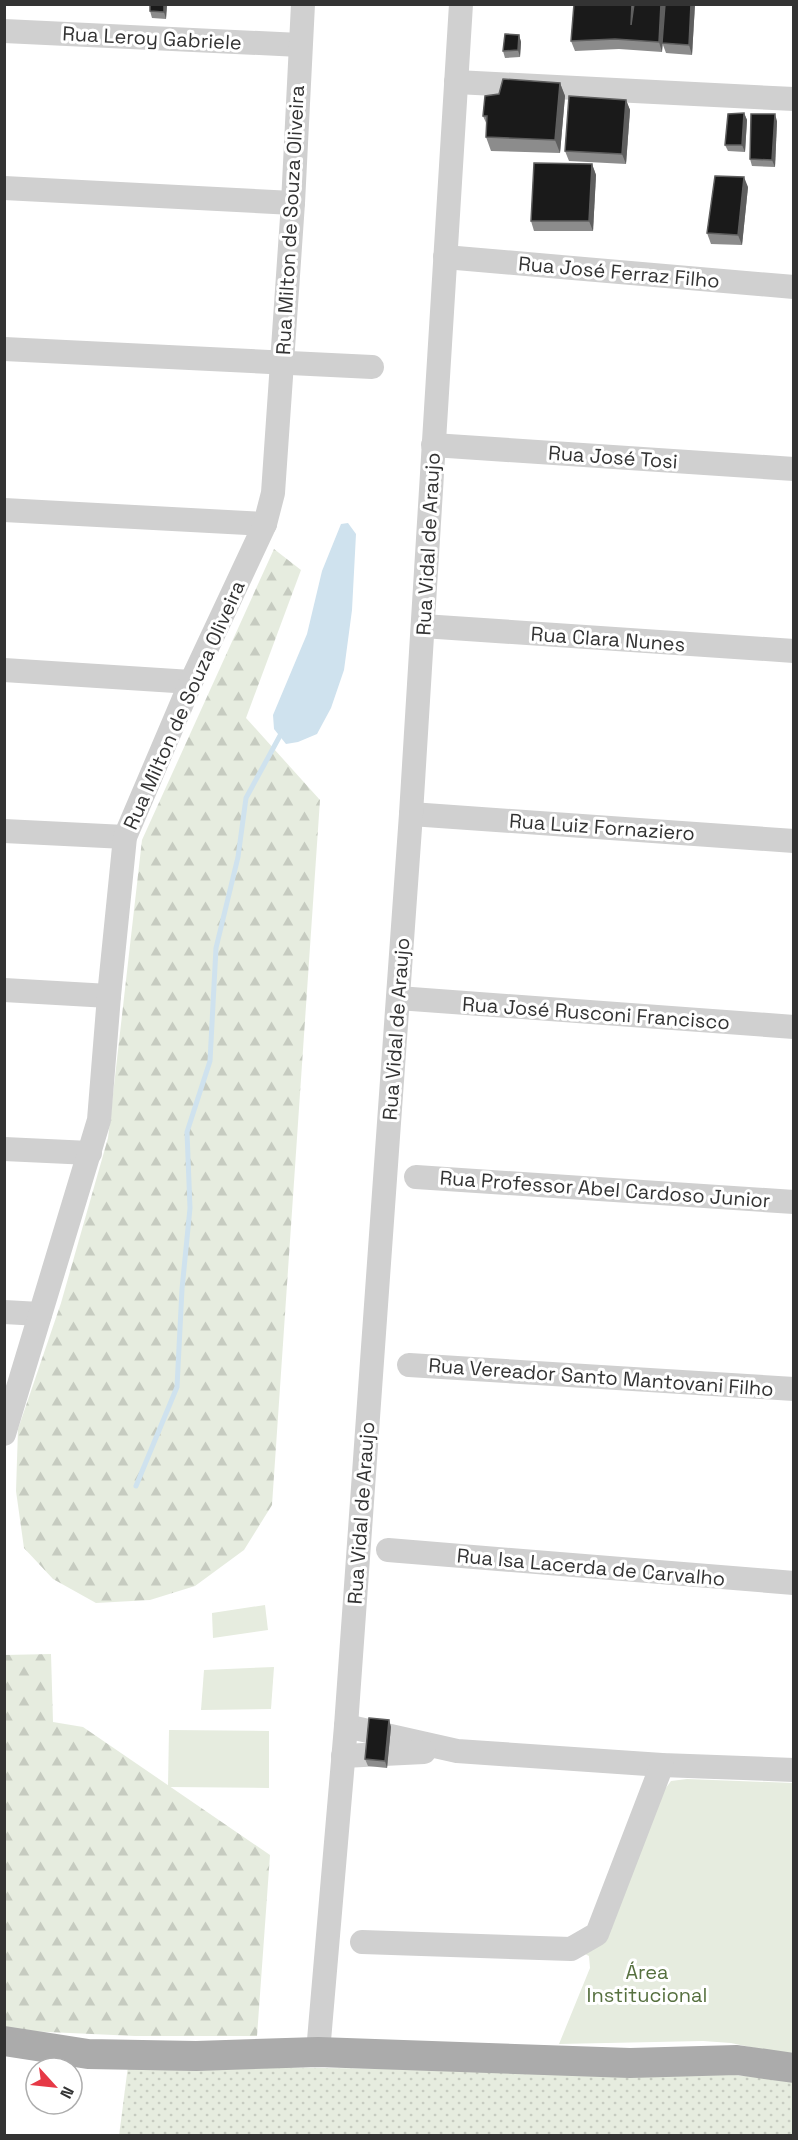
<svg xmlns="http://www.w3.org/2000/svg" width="798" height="2140" font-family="'Space Grotesk',sans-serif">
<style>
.grass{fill:url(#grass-dots)}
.forest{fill:url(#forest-firs)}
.green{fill:#e6ecdf}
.water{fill:#cfe2ee}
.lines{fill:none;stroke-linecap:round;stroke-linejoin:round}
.stream{stroke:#cfe2ee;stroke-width:5}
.minor{stroke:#d0d0d0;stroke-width:24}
.major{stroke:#ababab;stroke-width:30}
.wall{fill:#8c8c8c}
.shaded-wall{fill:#5f5f5f}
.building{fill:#1a1a1a;stroke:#5f5f5f;stroke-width:1.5}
.labels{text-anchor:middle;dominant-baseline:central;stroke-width:6;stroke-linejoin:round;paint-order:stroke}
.street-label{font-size:20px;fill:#333;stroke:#fff}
.park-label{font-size:20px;fill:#56703f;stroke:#fff}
</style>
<defs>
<pattern id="grass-dots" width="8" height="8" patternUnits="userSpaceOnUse" patternTransform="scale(1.5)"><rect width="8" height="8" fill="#e6ecdf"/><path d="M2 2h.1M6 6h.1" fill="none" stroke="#c6cbc0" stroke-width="1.8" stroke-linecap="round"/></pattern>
<pattern id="forest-firs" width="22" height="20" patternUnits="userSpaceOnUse" patternTransform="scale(1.5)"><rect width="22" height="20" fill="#e6ecdf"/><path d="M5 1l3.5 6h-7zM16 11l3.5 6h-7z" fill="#c6cbc0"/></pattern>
</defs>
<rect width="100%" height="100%" fill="#fff"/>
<polygon class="grass" points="128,2066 699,2072 783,2079 793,2081 793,2135 119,2136"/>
<g class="forest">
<polygon points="274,549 301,570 246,718 320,800 272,1505 244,1550 195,1586 150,1600 96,1603 53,1579 24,1548 16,1491 18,1429 61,1303 108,1138 142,840"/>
<polygon points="51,1654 53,1722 83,1727 270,1855 257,2036 135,2036 5,2030 4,1655"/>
</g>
<g class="green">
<polygon points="265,1605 268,1630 213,1638 212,1613"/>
<polygon points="274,1667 271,1709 201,1710 204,1670"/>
<polygon points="169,1730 269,1731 269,1788 168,1787"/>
<polygon points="687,1779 793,1783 793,2056 731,2043 703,2041 559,2044 590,1968 589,1956 579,1951 665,1789 671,1781"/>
</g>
<polygon class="water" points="348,523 356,534 352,610 344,670 331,708 317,734 298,742 286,744 274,729 273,715 307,634 322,571 341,524"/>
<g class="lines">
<polyline class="stream" points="136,1486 177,1387 182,1289 190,1208 187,1132 210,1061 216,948 238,857 246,798 282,732"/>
<g class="minor">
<polyline points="4,31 300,45"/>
<polyline points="456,82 794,99"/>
<polyline points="4,188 293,203"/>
<polyline points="445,257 794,287"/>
<polyline points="4,349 372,367"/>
<polyline points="433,445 794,469"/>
<polyline points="4,510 265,524"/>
<polyline points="423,626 794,651"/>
<polyline points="4,670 191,682"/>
<polyline points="411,814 794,841"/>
<polyline points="4,831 125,837"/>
<polyline points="4,990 109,996"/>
<polyline points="398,998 794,1027"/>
<polyline points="4,1149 90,1153"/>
<polyline points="416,1177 794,1202"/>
<polyline points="4,1312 40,1314"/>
<polyline points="409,1365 794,1389"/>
<polyline points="4,1434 99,1120 109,996 125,837 191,682 265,524 273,493 293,203 303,4"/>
<polyline points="388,1550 794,1583"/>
<polyline points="346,1726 457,1751 662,1765 794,1770"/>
<polyline points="343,1756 424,1752"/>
<polyline points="362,1942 571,1949 597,1934 662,1765"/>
<polyline points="318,2052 346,1726 411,814 461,4"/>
</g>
<polyline class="major" points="4,2041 88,2054 196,2056 318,2052 630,2063 737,2060 794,2068"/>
</g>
<g class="wall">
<polygon points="167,4 166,19 152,18 150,11"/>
<polygon points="199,4 229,4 229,5 200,6"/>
<polygon points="574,4 695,4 692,55 666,53 663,45 662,52 619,49 575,51 571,41"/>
<polygon points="519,35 521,42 520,57 505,58 503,51"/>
<polygon points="560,83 565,96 560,153 491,151 486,137 487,125 483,116 499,94"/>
<polygon points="626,100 630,110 626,164 569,161 565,151"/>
<polygon points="744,113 747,120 745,152 728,151 725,145"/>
<polygon points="777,121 775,167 752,166 750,159"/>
<polygon points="592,164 596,175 593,231 534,231 531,221"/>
<polygon points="748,187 742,245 711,244 707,233"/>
<polygon points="389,1720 391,1727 387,1768 368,1766 365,1759"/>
</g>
<g class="shaded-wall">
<polygon points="164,4 167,4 166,19 164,12"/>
<polygon points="661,4 665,4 662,43 662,52 659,42"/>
<polygon points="691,4 695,4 692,55 689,45"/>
<polygon points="519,35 521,42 520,57 518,50"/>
<polygon points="560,83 565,96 560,153 555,140"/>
<polygon points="626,100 630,110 626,164 622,154"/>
<polygon points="744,113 747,120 745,152 742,145"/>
<polygon points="775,114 777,121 775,167 772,160"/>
<polygon points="592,164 596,175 593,231 589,221"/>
<polygon points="744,177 748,187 742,245 738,235"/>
<polygon points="389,1720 391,1727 387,1768 385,1761"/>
</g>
<g class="building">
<polygon points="150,4 164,4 164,12 150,11"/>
<polygon points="574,4 632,4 631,25 634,4 661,4 659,42 615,39 571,41"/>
<polygon points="665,4 691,4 689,45 662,43"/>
<polygon points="505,34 519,35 518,50 503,51"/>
<polygon points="503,79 560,83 555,140 486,137 487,116 483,116 485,96 499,94"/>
<polygon points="569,96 626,100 622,154 565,151"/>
<polygon points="744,113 742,145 725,145 728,114"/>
<polygon points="751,114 775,114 772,160 750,159"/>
<polygon points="534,163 592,164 589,221 531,221"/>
<polygon points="715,176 744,177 738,235 707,233"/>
<polygon points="369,1718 389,1720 385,1761 365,1759"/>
</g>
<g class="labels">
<g class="street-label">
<text transform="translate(152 38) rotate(3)">Rua Leroy Gabriele</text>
<text transform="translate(290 220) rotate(-87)">Rua Milton de Souza Oliveira</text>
<text transform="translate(619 272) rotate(5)">Rua José Ferraz Filho</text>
<text transform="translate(613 457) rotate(4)">Rua José Tosi</text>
<text transform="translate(428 544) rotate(-87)">Rua Vidal de Araujo</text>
<text transform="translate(608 639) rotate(4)">Rua Clara Nunes</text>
<text transform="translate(184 705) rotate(-66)">Rua Milton de Souza Oliveira</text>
<text transform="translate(602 827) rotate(4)">Rua Luiz Fornaziero</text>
<text transform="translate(596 1013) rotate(4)">Rua José Rusconi Francisco</text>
<text transform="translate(396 1029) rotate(-86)">Rua Vidal de Araujo</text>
<text transform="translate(605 1189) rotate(4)">Rua Professor Abel Cardoso Junior</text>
<text transform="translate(601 1377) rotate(4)">Rua Vereador Santo Mantovani Filho</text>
<text transform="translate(361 1513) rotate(-86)">Rua Vidal de Araujo</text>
<text transform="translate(591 1567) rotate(5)">Rua Isa Lacerda de Carvalho</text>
</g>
<g class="park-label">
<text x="647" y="1972">Área<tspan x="647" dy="23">Institucional</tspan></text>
</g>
</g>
<rect width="798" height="2140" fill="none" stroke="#333333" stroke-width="12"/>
<g transform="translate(54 2086) rotate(117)"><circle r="28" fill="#ffffff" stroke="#adadad" stroke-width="1.5"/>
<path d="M0-4.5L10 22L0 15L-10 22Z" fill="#e63946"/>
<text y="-9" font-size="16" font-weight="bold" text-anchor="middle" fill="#333333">N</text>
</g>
</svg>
